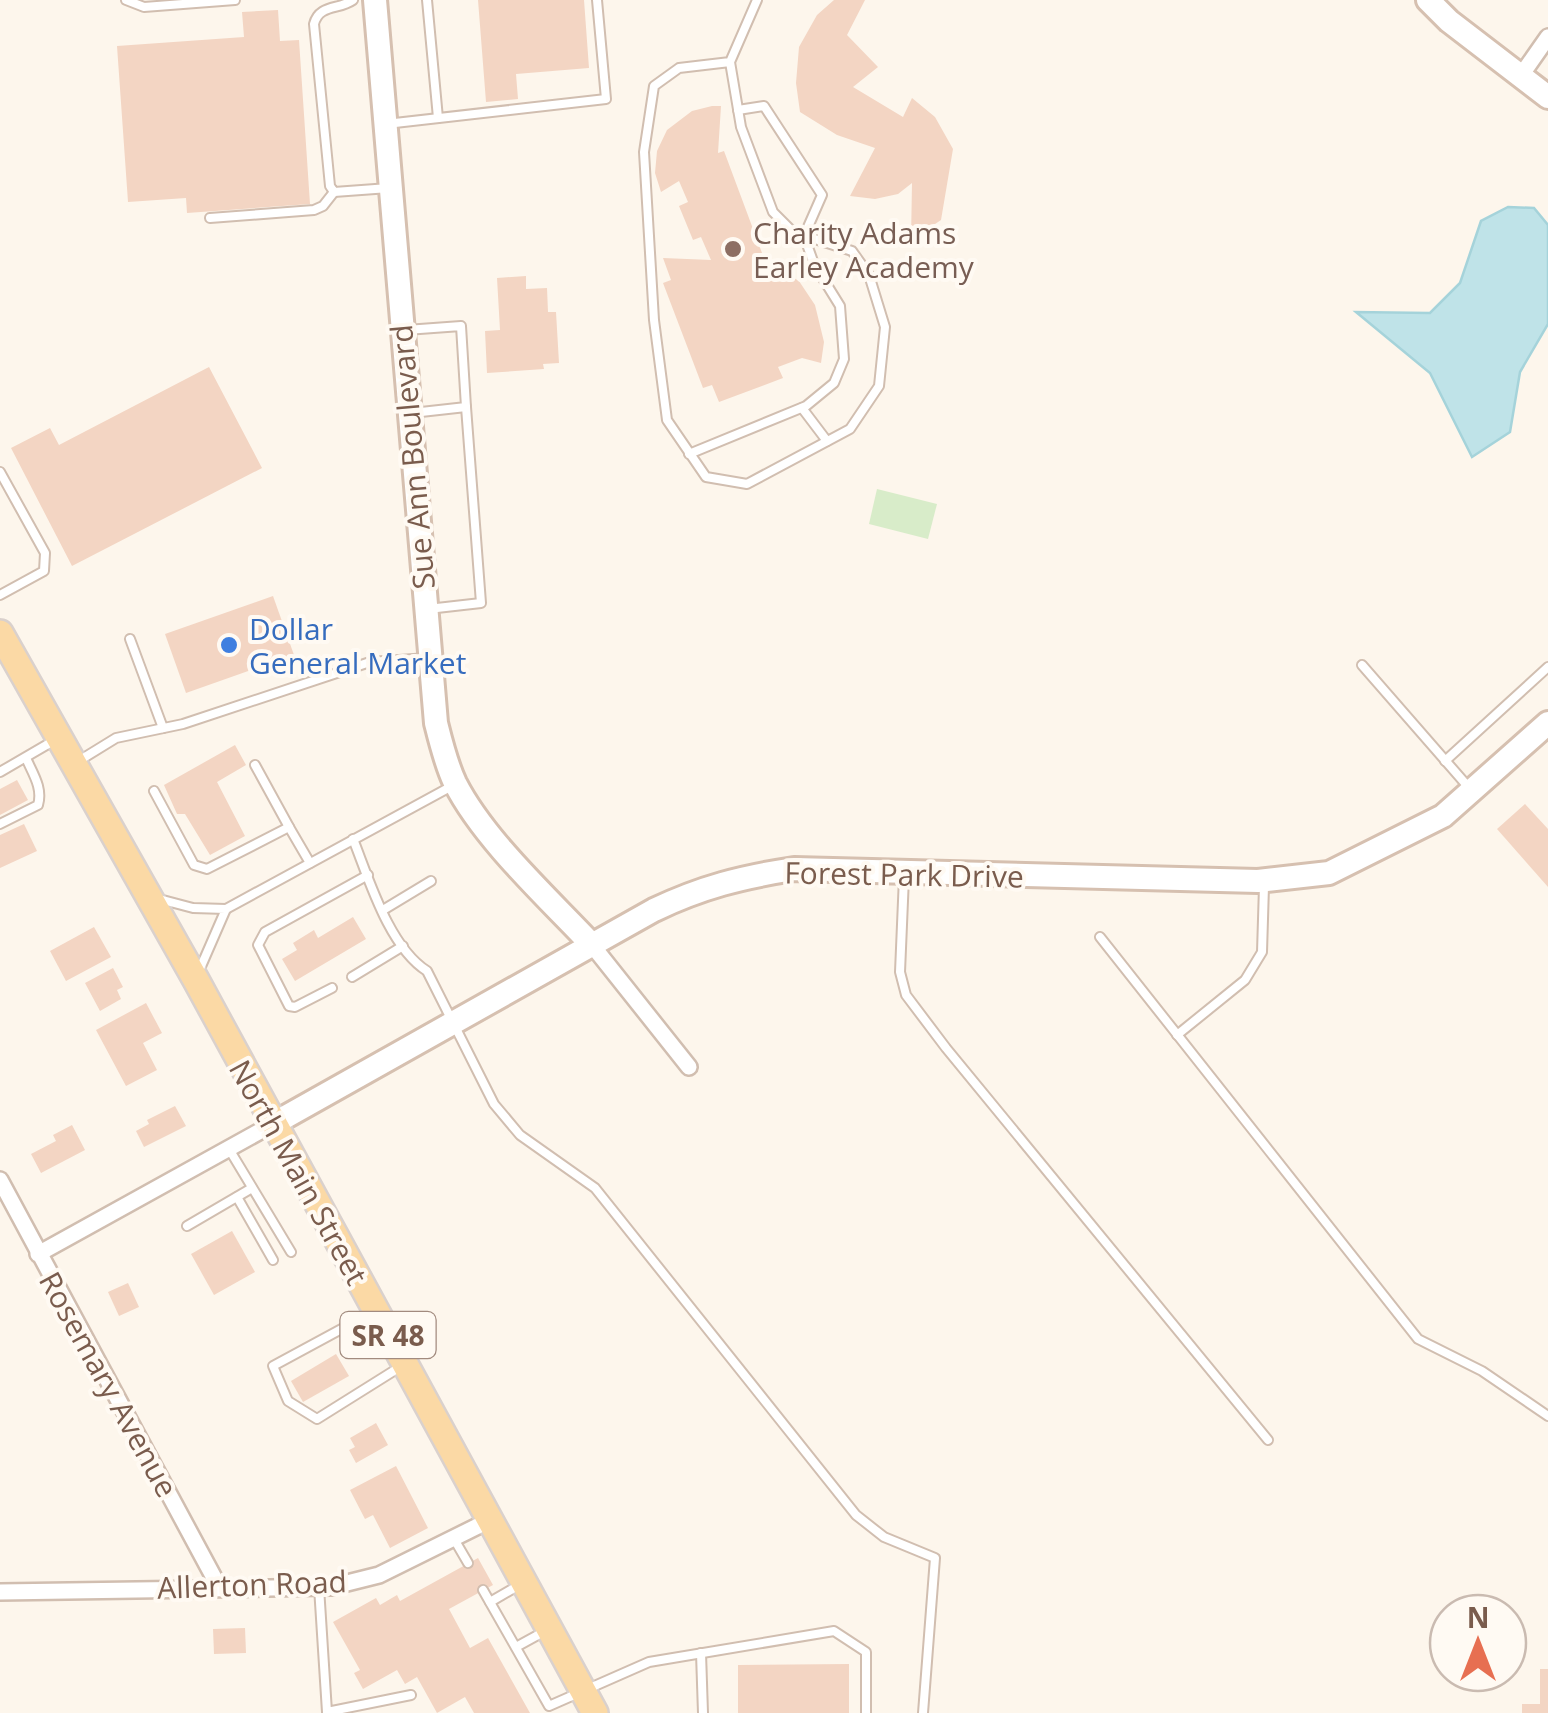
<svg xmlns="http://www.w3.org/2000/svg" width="1548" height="1713" font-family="'Open Sans',sans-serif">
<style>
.green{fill:#d8ecc9}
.water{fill:#bfe3e8;stroke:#a5d3da;stroke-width:2.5}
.building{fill:#f3d5c3}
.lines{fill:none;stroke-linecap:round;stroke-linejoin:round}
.lane-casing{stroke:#d1beb0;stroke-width:12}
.street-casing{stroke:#d1beb0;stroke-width:20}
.secondary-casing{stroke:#d6c0b0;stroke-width:28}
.primary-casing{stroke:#dad1cd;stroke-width:30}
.lane{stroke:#fff;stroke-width:8}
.street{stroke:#fff;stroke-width:15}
.secondary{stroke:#fff;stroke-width:22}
.primary{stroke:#fbd9a5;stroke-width:25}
.education-dot{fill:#8d6e63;stroke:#fffaf3;stroke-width:4}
.shop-dot{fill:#3f7fe0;stroke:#fffaf3;stroke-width:4}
.labels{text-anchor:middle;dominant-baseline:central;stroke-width:8;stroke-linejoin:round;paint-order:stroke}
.shield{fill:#fffaf3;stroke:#a28b7f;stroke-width:2.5}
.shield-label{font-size:28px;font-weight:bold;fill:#7a5c4d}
.education-label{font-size:30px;fill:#785e54;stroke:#fffaf3;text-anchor:start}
.street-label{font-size:30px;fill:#7a5c4d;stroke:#fffaf3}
.shop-label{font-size:30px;fill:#366cbe;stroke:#fffaf3;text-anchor:start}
</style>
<rect width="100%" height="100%" fill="#fdf6ec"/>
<polygon class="green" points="877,489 937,504 928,539 869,524"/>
<polygon class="water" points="1508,207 1534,208 1548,225 1548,324 1520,372 1510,432 1472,457 1430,373 1356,312 1430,313 1460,283 1481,221"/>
<g class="building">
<polygon points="478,0 584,0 589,68 516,74 518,99 486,102"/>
<polygon points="834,0 865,0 847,35 878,67 853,87 903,117 912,98 935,117 953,149 941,220 911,240 912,183 898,194 875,199 850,196 875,148 837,135 800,112 796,83 799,47 817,15"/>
<polygon points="278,10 280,41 299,40 310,204 187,213 186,198 128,202 117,46 244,37 242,12"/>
<polygon points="712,106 721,106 718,153 724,151 765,261 799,281 815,305 824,342 821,363 802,358 778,367 783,378 719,402 712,385 703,388 663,283 671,280 663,258 711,260 701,237 693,240 679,206 688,202 679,181 661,192 655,173 657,151 667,130 692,111"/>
<polygon points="526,276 526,289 547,288 548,312 556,312 559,363 543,364 544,369 487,373 485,331 500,330 497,278"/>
<polygon points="209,367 262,468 72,566 11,448 50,428 59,445"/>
<polygon points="273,596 294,655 186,693 165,634"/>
<polygon points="235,745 246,765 217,782 245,836 210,855 185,814 177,814 164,785"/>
<polygon points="17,780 28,800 0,815 0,789"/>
<polygon points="1525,804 1548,829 1548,887 1497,829"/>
<polygon points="24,824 37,851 0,868 0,835"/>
<polygon points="353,917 366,939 295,981 282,959 297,950 293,943 314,930 318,938"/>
<polygon points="94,927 111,957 66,981 50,951"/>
<polygon points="113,968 123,987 117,990 121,999 100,1011 85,983"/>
<polygon points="146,1003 162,1033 143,1043 157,1070 126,1086 96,1030"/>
<polygon points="175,1106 186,1126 144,1147 136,1131 149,1124 147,1120"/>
<polygon points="72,1125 85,1150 41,1173 31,1154 56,1141 53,1135"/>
<polygon points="232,1231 255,1272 214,1295 191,1254"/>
<polygon points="128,1283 139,1307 119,1316 108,1292"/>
<polygon points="336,1354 349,1376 303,1402 291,1381"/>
<polygon points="376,1423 388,1445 356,1463 349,1450 355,1447 350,1438"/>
<polygon points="396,1466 428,1528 390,1548 373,1515 365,1519 350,1490"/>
<polygon points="478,1558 493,1585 449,1609 470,1648 488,1638 530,1713 474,1713 465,1697 437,1713 417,1677 405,1684 397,1670 363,1689 354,1673 360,1670 333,1622 376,1598 380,1605 397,1595 400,1601"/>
<polygon points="245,1628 246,1653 214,1654 213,1629"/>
<polygon points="849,1664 849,1713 738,1713 738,1665"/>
<polygon points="1540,1669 1548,1669 1548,1713 1522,1713 1522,1704 1540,1704"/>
</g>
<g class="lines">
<defs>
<g id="lane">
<polyline points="126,0 144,7 235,0"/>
<path d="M353 0C339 10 319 4 314 24L330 186 334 192 389 188"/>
<polyline points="427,0 438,118"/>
<polyline points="730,62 679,68 654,86 644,152 654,320 667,420 706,477 747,484 850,429 879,386 885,327 869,275 852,251 793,232 773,212 741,127 730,62 757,0"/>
<polyline points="386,124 606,99 597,0"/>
<polyline points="210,218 314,210 323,206 334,192"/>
<polyline points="406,330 461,326 466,407 412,413"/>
<polyline points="802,408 827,441"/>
<polyline points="689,454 806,406 834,383 844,359 840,306 814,264 804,236 822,195 764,106 738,110"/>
<polyline points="0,472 45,553 44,571 0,595"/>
<polyline points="428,609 481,603 466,407"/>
<polyline points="130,639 163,728"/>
<polyline points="1362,665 1471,790"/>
<polyline points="1445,761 1548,667"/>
<polyline points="77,762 116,738 183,724 370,662 428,658"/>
<polyline points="255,765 289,827"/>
<polyline points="0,772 55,740"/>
<polyline points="154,791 194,865 207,869 289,827 310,863"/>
<path d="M0 824 38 805C43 788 33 774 26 758"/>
<path d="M353 839C369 879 389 947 427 971L494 1104 520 1135 595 1188 856 1515 884 1537 935 1558 923 1713"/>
<polyline points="904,877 900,972 906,995 946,1048 1268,1440"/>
<polyline points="159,899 193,908 226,909 199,971"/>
<polyline points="226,909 452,786"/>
<polyline points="383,910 431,881"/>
<polyline points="1100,937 1418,1339 1482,1371 1548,1416"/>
<polyline points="352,977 403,946"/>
<polyline points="332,988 295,1007 289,1006 258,945 265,932 368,875"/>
<polyline points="1177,1035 1245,980 1262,952 1264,886"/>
<polyline points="229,1149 291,1252"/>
<polyline points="237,1197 273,1260"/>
<polyline points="187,1226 252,1188"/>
<polyline points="371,1313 273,1366 288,1401 317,1419 400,1367"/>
<polyline points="454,1539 468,1563"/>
<polyline points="319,1587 327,1712 411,1695"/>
<polyline points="483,1590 549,1706 649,1662 834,1631 866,1652 866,1713"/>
<polyline points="490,1602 521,1584"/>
<polyline points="516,1647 547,1630"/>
<polyline points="701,1653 703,1713"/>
</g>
<g id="street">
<polyline points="1520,77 1548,37"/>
<polyline points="592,945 689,1067"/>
<polyline points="0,1180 219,1587"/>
<polyline points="38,1254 273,1124"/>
<polyline points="0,1592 331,1587 379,1575 490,1520"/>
</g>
<g id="secondary">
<path d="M375 0 436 723C441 743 446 764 455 783 484 840 548 898 592 945"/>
<polyline points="1428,0 1449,21 1548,97"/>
<path d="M273 1124 654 910C702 887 742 877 794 869L1258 881 1329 873 1443 816 1548 723"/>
</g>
<polyline id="primary" points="0,633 196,980 595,1713"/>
</defs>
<use href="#lane" class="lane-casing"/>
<use href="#street" class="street-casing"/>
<use href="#secondary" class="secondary-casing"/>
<use href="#primary" class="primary-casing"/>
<use href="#lane" class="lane"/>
<use href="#street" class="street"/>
<use href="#secondary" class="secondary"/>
<use href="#primary" class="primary"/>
</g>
<circle class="education-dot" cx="733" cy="249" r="10"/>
<circle class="shop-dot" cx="229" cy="645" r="10"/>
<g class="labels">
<rect class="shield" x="340.5" y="1312" width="95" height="46" rx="8"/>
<g class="shield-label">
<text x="388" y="1335">SR 48</text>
</g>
<g class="education-label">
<text x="753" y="232">Charity Adams<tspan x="753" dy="34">Earley Academy</tspan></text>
</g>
<g class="street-label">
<text transform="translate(412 457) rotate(-95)">Sue Ann Boulevard</text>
<text transform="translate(904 874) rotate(1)">Forest Park Drive</text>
<text transform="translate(299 1172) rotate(61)">North Main Street</text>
<text transform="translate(109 1384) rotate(61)">Rosemary Avenue</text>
<text transform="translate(252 1584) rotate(-2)">Allerton Road</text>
</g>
<g class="shop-label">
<text x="249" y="628">Dollar<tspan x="249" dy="34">General Market</tspan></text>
</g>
</g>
<g transform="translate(1478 1643)"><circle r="48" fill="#fffaf3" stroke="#cabbb1" stroke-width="2.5"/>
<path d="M0-8L18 38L0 25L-18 38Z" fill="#e76f51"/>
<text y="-15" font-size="28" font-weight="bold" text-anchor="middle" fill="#7a5c4d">N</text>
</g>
</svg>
